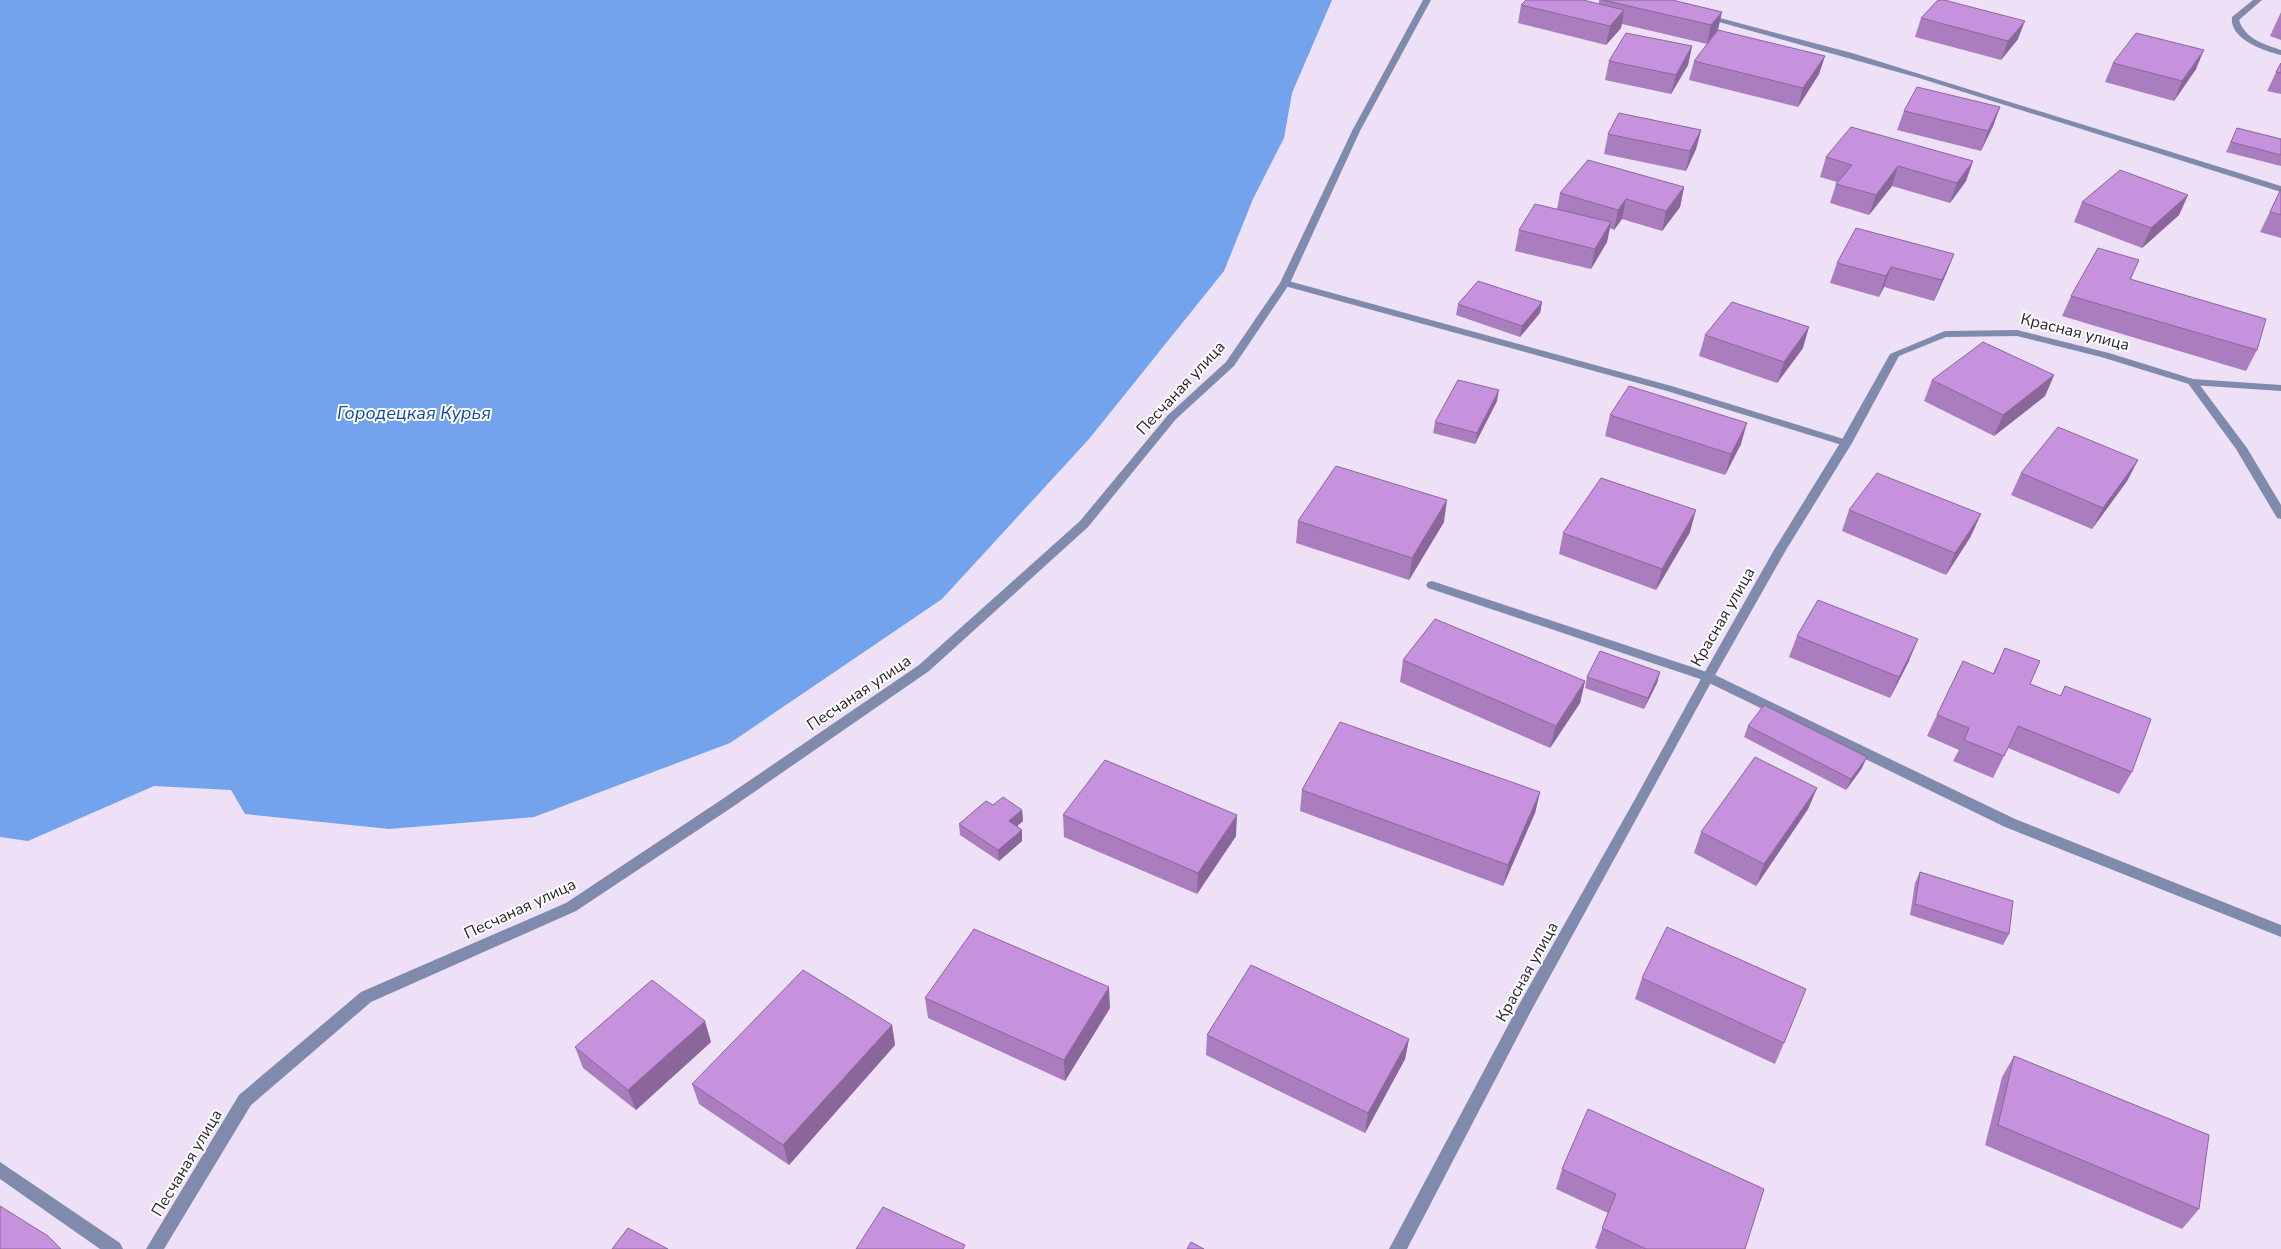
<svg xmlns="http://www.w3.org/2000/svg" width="2281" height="1249" font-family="'Nunito Sans',sans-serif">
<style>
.water{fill:#73a3ed}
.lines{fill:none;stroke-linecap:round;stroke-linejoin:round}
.lane{fill:#808aad;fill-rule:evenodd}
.street{fill:#808aad;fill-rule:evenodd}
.wall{fill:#aa7dbe}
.shaded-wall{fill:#8b669b}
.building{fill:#c691dd;stroke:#8b669b}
.labels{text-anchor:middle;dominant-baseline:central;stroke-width:4;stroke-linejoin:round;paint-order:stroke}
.street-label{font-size:16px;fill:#241f28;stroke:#fff}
.water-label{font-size:18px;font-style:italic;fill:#0c489e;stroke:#fff}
</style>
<rect width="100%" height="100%" fill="#ede0f7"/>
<polygon class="water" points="0,0 1332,0 1292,93 1284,138 1253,199 1224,271 1089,439 942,599 730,743 534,817 389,829 245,814 231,790 154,786 28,841 0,837"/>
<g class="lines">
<g class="lane">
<path d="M2253 0H2262L2239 20C2245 39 2264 44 2281 50V55C2264 51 2229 39 2232 17Z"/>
<polygon points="1285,280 1675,387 1850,441 1852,443 1850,445 1842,445 1667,391 1281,285 1281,281"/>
<polygon points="2192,379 2196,380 2247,448 2281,505 2281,519 2277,518 2236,449 2187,382"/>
<polygon points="1432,581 1713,674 2015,819 2281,925 2281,937 2005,827 1703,680 1428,588 1426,585 1428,582"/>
<polygon points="0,1162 120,1243 123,1249 100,1249 0,1179"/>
</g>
<g class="street">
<polygon points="1423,0 1431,0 1360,131 1290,283 1234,366 1176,419 1088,527 929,671 731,808 576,911 371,1002 251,1105 164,1249 146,1249 239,1095 361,992 566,903 721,800 919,665 1080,521 1168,415 1226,362 1280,283 1352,131"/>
<polygon points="1701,13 1852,53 2281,186 2281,192 1919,78 1701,17"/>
<polygon points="2017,330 2109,353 2193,379 2281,385 2281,391 2192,385 2101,357 2017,336 1946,337 1899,356 1852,443 1786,550 1714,677 1531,1011 1407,1249 1389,1249 1521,1001 1634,801 1702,677 1774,550 1840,443 1890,354 1945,331"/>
</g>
</g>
<g class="wall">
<polygon points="1599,0 1672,0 1722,12 1707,44 1622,24 1621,28 1606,45 1518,23 1521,5 1599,4"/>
<polygon points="2281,12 2281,40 2270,36"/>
<polygon points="1921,18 2018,39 2001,60 1915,37"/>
<polygon points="1692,46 1688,65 1671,94 1605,80 1609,61"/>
<polygon points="1825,56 1819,74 1798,107 1689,80 1694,61"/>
<polygon points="2113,63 2196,69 2174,101 2105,82"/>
<polygon points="2281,63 2281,94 2267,91 2276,72"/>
<polygon points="2000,107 1993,126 1981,151 1897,130 1904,111"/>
<polygon points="2237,128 2281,139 2281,166 2226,152"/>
<polygon points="1701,130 1696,149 1686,171 1604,154 1608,134"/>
<polygon points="1826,157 1973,161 1966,181 1950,203 1892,186 1869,215 1830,203 1836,184 1837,182 1820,177"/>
<polygon points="1684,187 1680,207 1662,231 1622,219 1614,230 1610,228 1607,242 1591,269 1515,251 1519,230 1557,209 1560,193"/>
<polygon points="2281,189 2281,238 2260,232"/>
<polygon points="2188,195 2179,215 2142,248 2074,222 2082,202"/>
<polygon points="1954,254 1946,274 1934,301 1884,287 1879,297 1830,283 1837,263"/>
<polygon points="2139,260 2131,279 2257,350 2246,371 2062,316 2071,296"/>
<polygon points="1542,302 1540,313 1520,337 1456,315 1458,304"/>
<polygon points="1705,335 1803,348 1777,383 1699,356"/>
<polygon points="2054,375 2045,396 1994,436 1924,401 1932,380"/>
<polygon points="1497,401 1475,444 1433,433 1435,422"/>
<polygon points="1610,415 1741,444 1725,475 1605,436"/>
<polygon points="2138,460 2127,481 2092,529 2011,495 2021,473"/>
<polygon points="1849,510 1971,536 1946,575 1842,531"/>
<polygon points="1298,521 1444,522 1409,580 1296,543"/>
<polygon points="1690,532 1656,590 1559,554 1563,533"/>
<polygon points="1797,636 1909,661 1890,698 1789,657"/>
<polygon points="2005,648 2030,684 2060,696 2065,686 2132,772 2119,794 2008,748 1993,778 1953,761 1959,750 1927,736 1937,715 1993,673"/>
<polygon points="1403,660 1585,681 1580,703 1550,748 1400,682"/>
<polygon points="1660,672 1657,683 1644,709 1585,688 1587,677"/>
<polygon points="1748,726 1862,768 1846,790 1744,737"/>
<polygon points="1817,788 1808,809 1756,886 1694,853 1701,832"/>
<polygon points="1302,790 1540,792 1535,813 1503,886 1300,811"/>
<polygon points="993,805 1022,810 1023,821 1017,826 1022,830 1022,841 999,861 960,835 959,824"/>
<polygon points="1063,815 1236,836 1197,894 1064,837"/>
<polygon points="1920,872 2009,934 2003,945 1910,915 1915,883"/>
<polygon points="1642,978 1784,1043 1775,1064 1635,999"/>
<polygon points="925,998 1110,1008 1065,1081 928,1018"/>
<polygon points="892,1025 895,1045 789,1165 699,1104 692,1084"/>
<polygon points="1207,1035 1409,1039 1405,1059 1365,1133 1206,1055"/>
<polygon points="711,1042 636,1110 583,1068 575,1047"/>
<polygon points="2014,1056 2199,1209 2182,1229 1985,1145 2002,1077"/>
<polygon points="1562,1169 1745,1249 1598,1249 1595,1248 1608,1213 1556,1189"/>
</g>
<g class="shaded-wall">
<polygon points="1624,10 1621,28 1606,45 1610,26"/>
<polygon points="1722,12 1718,30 1707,44 1711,25"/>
<polygon points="2025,21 2018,39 2001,60 2008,41"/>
<polygon points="1692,46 1688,65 1671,94 1676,75"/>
<polygon points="2204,50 2196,69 2174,101 2182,81"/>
<polygon points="1825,56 1819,74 1798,107 1803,88"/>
<polygon points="2000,107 1993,126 1981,151 1988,131"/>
<polygon points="1701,130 1696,149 1686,171 1690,151"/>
<polygon points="1973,161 1966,181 1950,203 1957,183"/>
<polygon points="1898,166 1892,186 1869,215 1876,195"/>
<polygon points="1684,187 1680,207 1662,231 1666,211"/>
<polygon points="2188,195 2179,215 2142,248 2151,228"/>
<polygon points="1626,199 1622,219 1614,230 1618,210"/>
<polygon points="1611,222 1607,242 1591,269 1595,249"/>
<polygon points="1954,254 1946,274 1934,301 1942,280"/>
<polygon points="1891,267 1884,287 1879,297 1886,276"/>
<polygon points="1542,302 1540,313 1520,337 1522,326"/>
<polygon points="1809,327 1803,348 1777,383 1784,362"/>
<polygon points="2054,375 2045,396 1994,436 2003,415"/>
<polygon points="1499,390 1497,401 1475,444 1477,433"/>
<polygon points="1747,423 1741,444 1725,475 1731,454"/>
<polygon points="2138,460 2127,481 2092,529 2103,508"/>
<polygon points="1447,500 1444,522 1409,580 1412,558"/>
<polygon points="1696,510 1690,532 1656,590 1662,569"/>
<polygon points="1981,514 1971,536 1946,575 1955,553"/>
<polygon points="1918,639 1909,661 1890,698 1899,677"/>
<polygon points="1660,672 1657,683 1644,709 1648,698"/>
<polygon points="1585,681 1580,703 1550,748 1556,726"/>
<polygon points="1867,757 1862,768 1846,790 1851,779"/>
<polygon points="1817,788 1808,809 1756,886 1764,864"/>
<polygon points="1540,792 1535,813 1503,886 1508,865"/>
<polygon points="1022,810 1023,821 1010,832 1009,821"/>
<polygon points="1237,815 1236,836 1197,894 1198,873"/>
<polygon points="1022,830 1022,841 999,861 998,850"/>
<polygon points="1109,987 1110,1008 1065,1081 1064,1060"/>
<polygon points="705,1021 711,1042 636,1110 628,1090"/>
<polygon points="892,1025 895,1045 789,1165 783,1145"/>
<polygon points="1409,1039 1405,1059 1365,1133 1368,1113"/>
</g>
<g class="building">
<polygon points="1526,0 1583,0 1624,10 1610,26 1521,5"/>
<polygon points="1603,0 1672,0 1722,12 1711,25"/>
<polygon points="1938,0 1944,0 2025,21 2008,41 1921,18"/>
<polygon points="1718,30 1825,56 1803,88 1694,61"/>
<polygon points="1626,33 1692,46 1676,75 1609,61"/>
<polygon points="2136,33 2204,50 2182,81 2113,63"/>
<polygon points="2281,63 2281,73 2276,72"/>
<polygon points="1917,87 2000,107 1988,131 1904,111"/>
<polygon points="1619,113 1701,130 1690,151 1608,134"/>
<polygon points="1851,127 1973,161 1957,183 1898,166 1876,195 1836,184 1852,165 1826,157"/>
<polygon points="2237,128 2281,139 2281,155 2231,142"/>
<polygon points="1588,160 1684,187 1666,211 1626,199 1618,210 1560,193"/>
<polygon points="2120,170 2188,195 2151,228 2082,202"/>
<polygon points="2281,189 2281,215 2270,212"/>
<polygon points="1535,204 1611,222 1595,249 1519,230"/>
<polygon points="1856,228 1954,254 1942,280 1891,267 1886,276 1837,263"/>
<polygon points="2098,248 2139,260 2130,279 2266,319 2257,350 2071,296"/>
<polygon points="1478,281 1542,302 1522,326 1458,304"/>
<polygon points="1732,302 1809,327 1784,362 1705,335"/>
<polygon points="1983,342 2054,375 2003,415 1932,380"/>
<polygon points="1458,380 1499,390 1477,433 1435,422"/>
<polygon points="1629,386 1747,423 1731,454 1610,415"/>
<polygon points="2058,427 2138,460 2103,508 2021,473"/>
<polygon points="1336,466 1447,500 1412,558 1298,521"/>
<polygon points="1877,473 1981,514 1955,553 1849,510"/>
<polygon points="1601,478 1696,510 1662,569 1563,533"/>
<polygon points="1818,600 1918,639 1899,677 1797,636"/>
<polygon points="1435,619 1585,681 1556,726 1403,660"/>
<polygon points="2005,648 2040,661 2030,684 2061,696 2065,686 2151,719 2132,772 2018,726 2004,756 1964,740 1969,728 1937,715 1963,661 1994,674"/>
<polygon points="1600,651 1660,672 1648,698 1587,677"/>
<polygon points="1764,705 1867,757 1851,779 1748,726"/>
<polygon points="1340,722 1540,792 1508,865 1302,790"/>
<polygon points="1755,757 1817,788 1764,864 1701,832"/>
<polygon points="1105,760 1237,815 1198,873 1063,815"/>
<polygon points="1003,797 1022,810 1009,821 1022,830 998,850 959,824 986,801 993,805"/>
<polygon points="1920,872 2013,901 2009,934 1915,904"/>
<polygon points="1667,927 1806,989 1784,1043 1642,978"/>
<polygon points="974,929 1109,987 1064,1060 925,998"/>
<polygon points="1251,965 1409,1039 1368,1113 1207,1035"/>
<polygon points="803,970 892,1025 783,1145 692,1084"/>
<polygon points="652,980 705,1021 628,1090 575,1047"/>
<polygon points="2014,1056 2209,1135 2199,1209 1998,1125"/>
<polygon points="1588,1109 1764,1189 1745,1249 1646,1249 1602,1228 1616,1194 1562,1169"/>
<polygon points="0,1206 48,1236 61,1249 0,1249"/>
<polygon points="883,1207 965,1245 963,1249 856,1249"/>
<polygon points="628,1228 668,1249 612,1249"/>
<polygon points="1191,1242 1204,1249 1187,1249"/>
</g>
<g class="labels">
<g class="street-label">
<text transform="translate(2075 332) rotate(14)">Красная улица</text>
<text transform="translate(1181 388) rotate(-47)">Песчаная улица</text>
<text transform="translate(1723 617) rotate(-60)">Красная улица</text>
<text transform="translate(859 693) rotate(-34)">Песчаная улица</text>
<text transform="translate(520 909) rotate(-25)">Песчаная улица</text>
<text transform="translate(1527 972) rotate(-61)">Красная улица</text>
<text transform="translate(187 1163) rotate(-59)">Песчаная улица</text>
</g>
<g class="water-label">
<text x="414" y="413">Городецкая Курья</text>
</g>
</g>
</svg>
